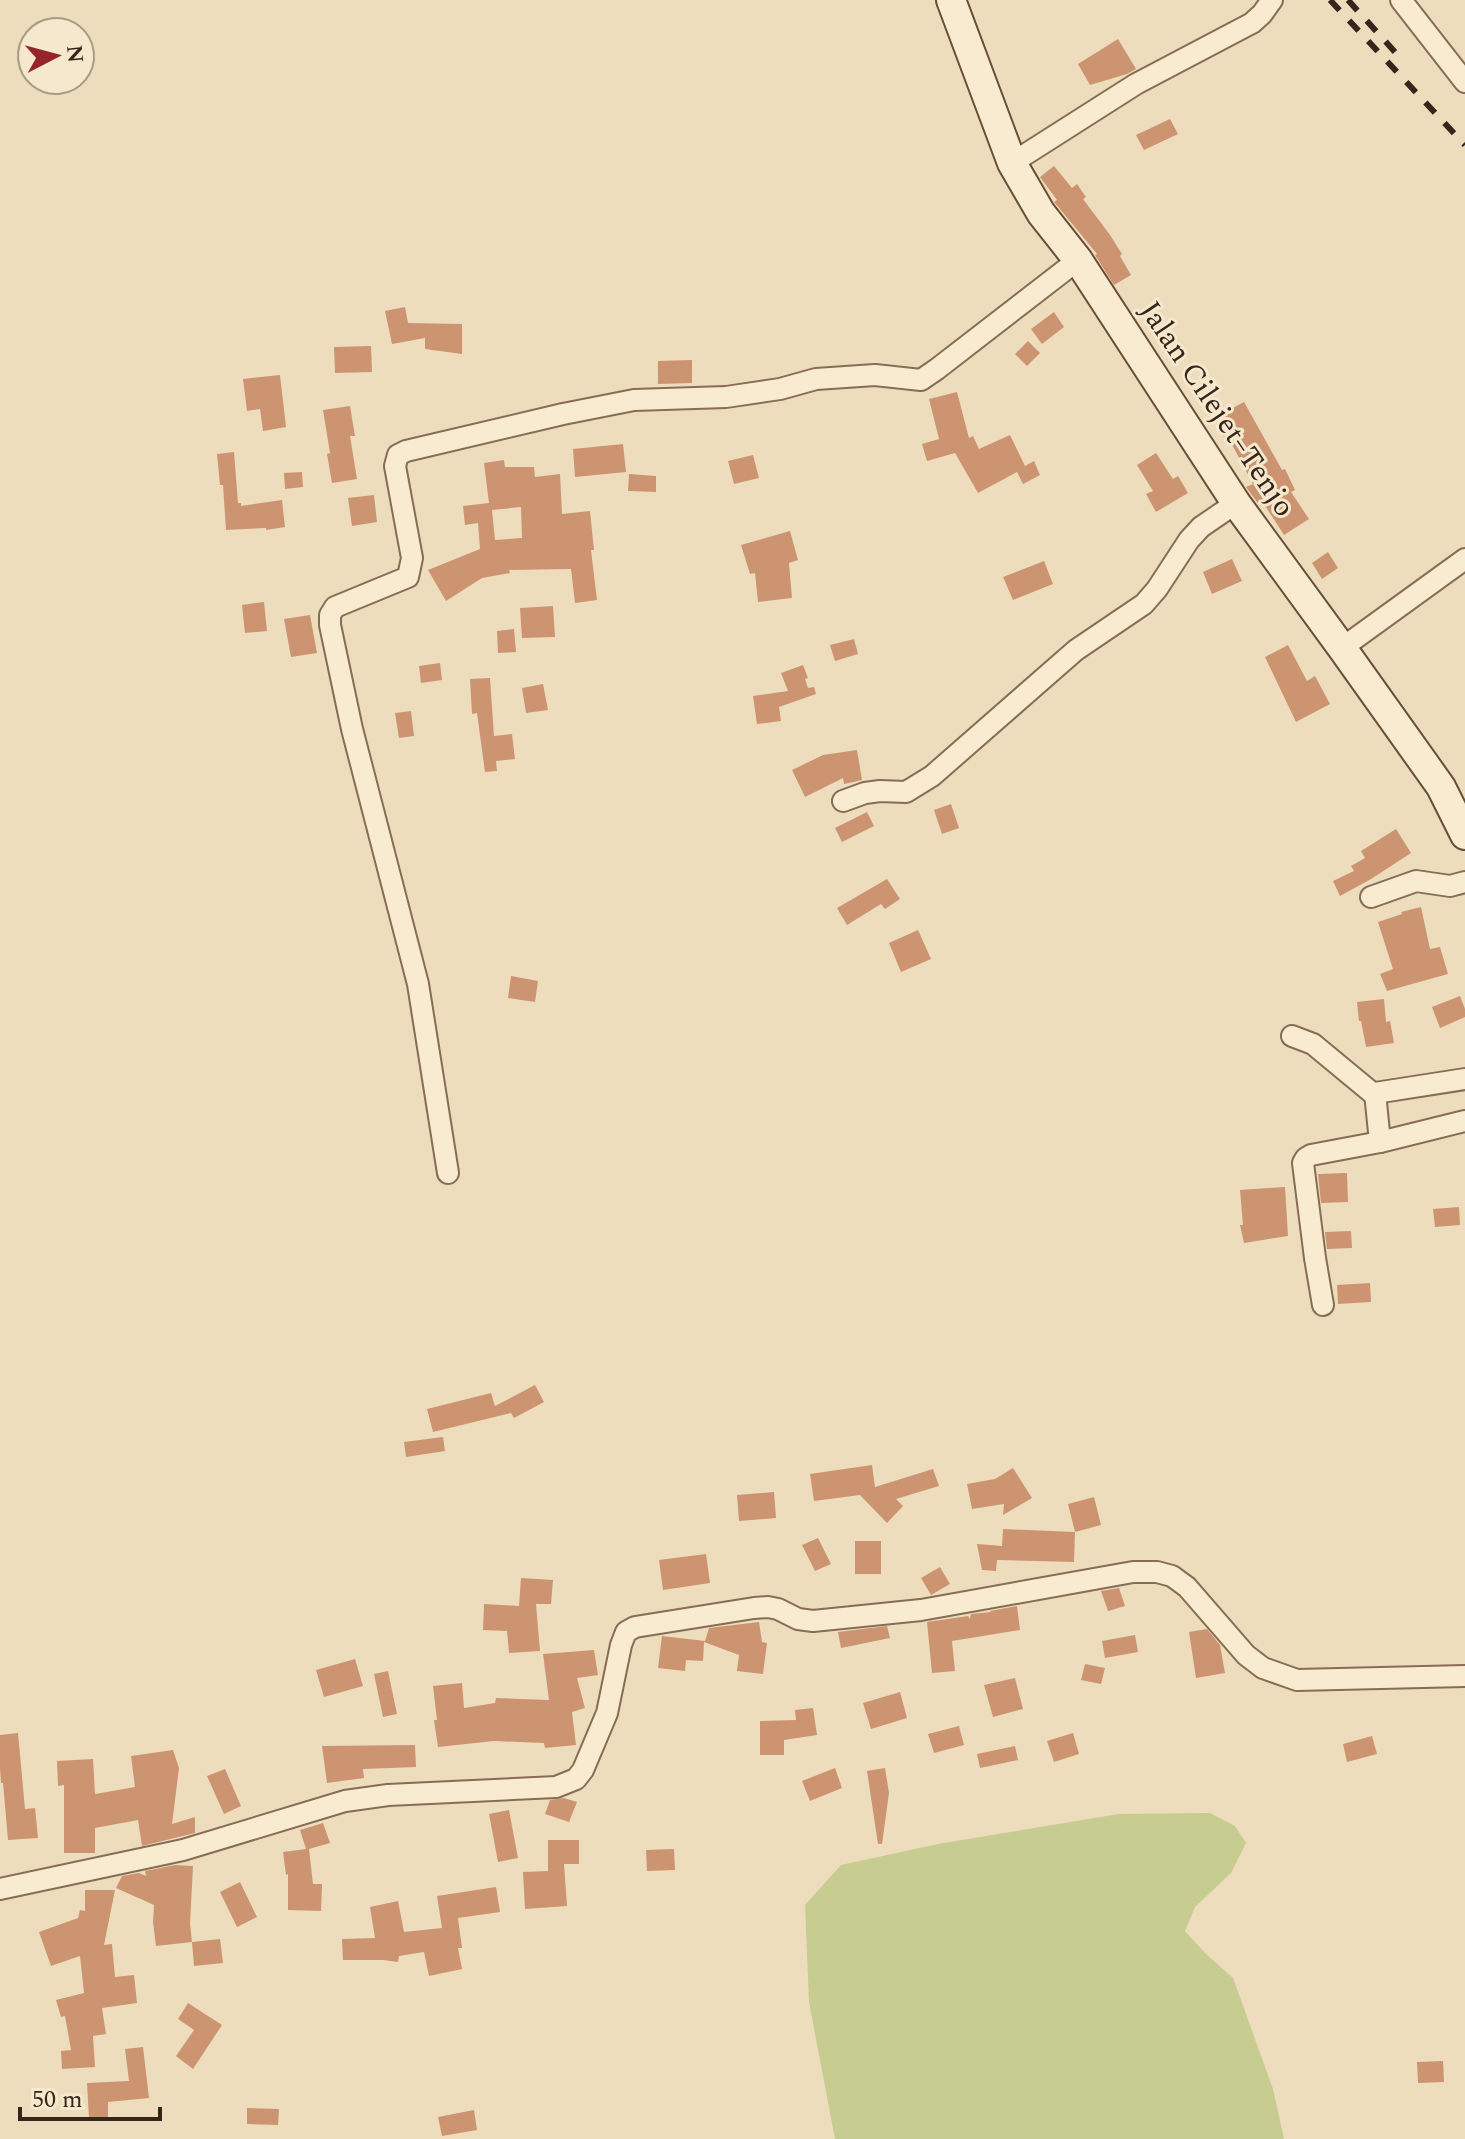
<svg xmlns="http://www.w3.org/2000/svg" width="1465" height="2139" font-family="Spectral,serif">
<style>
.green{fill:#c7cc91}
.building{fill:#cd9471;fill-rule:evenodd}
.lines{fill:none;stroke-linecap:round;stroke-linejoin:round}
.street-casing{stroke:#866d56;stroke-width:24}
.secondary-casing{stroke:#674e39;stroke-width:32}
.street{stroke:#f9ebcf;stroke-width:20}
.secondary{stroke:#f9ebcf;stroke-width:28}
.rail{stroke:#35261b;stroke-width:6;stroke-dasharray:14 14;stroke-linecap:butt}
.labels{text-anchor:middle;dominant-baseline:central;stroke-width:6;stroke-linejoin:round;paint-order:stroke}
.street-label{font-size:30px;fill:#35261b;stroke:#f5e8cc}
</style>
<rect width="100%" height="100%" fill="#eeddbc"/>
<polygon class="green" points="1210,1813 1235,1826 1246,1843 1231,1873 1195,1907 1185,1931 1206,1954 1233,1978 1273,2089 1284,2139 835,2139 809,2002 805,1905 841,1865 938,1844 1119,1814"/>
<g class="building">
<polygon points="1118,39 1136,69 1127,74 1090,85 1078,64"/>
<polygon points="1170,119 1178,134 1144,150 1136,135"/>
<polygon points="1054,166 1072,188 1077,184 1086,197 1083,199 1110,235 1122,254 1120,256 1131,275 1114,285 1095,255 1097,254 1055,203 1054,202 1057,200 1040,177"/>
<polygon points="405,307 408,323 462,324 462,354 425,349 425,338 392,344 385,311"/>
<polygon points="1054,312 1064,327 1042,344 1031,329"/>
<polygon points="1028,341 1040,353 1027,366 1015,354"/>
<polygon points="371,346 372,372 335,373 334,347"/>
<polygon points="692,360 692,383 658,384 658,361"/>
<polygon points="280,375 286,427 263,431 260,409 247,411 243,379"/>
<polygon points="957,392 969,438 973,436 979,449 1010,435 1025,466 1034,461 1040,475 1023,484 1017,472 978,493 955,453 927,461 922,444 939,439 929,399"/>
<polygon points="1244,402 1282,470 1285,469 1295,490 1291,492 1309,519 1284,535 1264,504 1260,506 1246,487 1253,484 1229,439 1226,441 1214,418"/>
<polygon points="350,406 355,436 350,436 357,479 332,483 327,454 330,453 323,410"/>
<polygon points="623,444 626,472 575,477 573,449"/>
<polygon points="234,452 238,503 241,503 241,506 282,500 285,527 266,530 266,528 226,530 223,485 220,485 217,454"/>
<polygon points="1156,453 1173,479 1178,476 1188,493 1156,512 1146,494 1153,491 1137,465"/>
<polygon points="753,455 759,478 734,484 728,461"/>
<path d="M504 460 505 467H534L535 477 560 474 562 514 590 511 594 550H591L597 600 575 603 571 569 509 570 510 573 482 578 446 601 428 570 480 549 478 523 465 525 463 506 489 503 484 463ZM521 507 522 538 495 540 492 510Z"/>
<polygon points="302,472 303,487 285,489 284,473"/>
<polygon points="629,474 656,476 656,492 628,491"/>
<polygon points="374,495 377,522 352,526 348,498"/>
<polygon points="790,531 798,560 789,563 792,598 758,602 755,573 750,574 741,545"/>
<polygon points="1328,552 1338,568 1322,579 1312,563"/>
<polygon points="1232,559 1242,581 1212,594 1203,572"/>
<polygon points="1044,561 1053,584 1013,600 1003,577"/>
<polygon points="264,602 267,631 245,633 242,605"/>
<polygon points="553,606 555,637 522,638 520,608"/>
<polygon points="310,615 317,653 291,657 284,619"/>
<polygon points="514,629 516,652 498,653 497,631"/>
<polygon points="854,639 858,654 835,661 830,645"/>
<polygon points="1288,645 1307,681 1315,676 1330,704 1296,722 1265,657"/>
<polygon points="440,663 442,680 421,683 419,666"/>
<polygon points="803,665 808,678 805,679 808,688 814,687 816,694 779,707 781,721 757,724 753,696 788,691 781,673"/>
<polygon points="490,678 494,736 512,734 515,759 496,761 497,771 485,772 477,713 472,714 470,679"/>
<polygon points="543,684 548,710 526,713 522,688"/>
<polygon points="411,711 414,736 399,738 395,713"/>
<polygon points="857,750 862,780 844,784 843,778 805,797 792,770 823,755"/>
<polygon points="951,804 959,828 942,834 934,810"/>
<polygon points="867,812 874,826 842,842 835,828"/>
<polygon points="1396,829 1411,853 1371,879 1340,896 1333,881 1354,871 1351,866 1365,858 1361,851"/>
<polygon points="887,879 900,899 885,909 881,904 847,925 837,908"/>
<polygon points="1421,907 1430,949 1440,947 1448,974 1387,991 1380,974 1393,969 1378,922 1402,914 1401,912"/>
<polygon points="918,930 931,959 901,972 889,943"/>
<polygon points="511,976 538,981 535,1002 508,998"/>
<polygon points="1460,996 1465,1009 1465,1017 1440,1028 1432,1007"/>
<polygon points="1384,999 1386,1022 1390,1021 1394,1043 1366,1047 1361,1021 1359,1021 1357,1002"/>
<polygon points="1347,1173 1348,1202 1321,1203 1318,1174"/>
<polygon points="1285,1187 1288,1236 1244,1243 1240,1225 1243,1225 1240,1190"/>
<polygon points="1459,1207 1460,1225 1435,1227 1433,1209"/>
<polygon points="1351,1231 1352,1248 1327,1249 1325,1232"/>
<polygon points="1370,1283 1371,1302 1338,1304 1337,1285"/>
<polygon points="535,1385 544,1402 514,1418 511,1413 433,1432 427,1409 491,1393 495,1406"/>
<polygon points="443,1437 445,1451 406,1457 404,1442"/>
<polygon points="872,1465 875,1487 933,1469 939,1486 896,1499 903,1506 887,1523 860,1495 814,1501 810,1474"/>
<polygon points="1013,1468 1032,1498 1003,1515 1004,1504 972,1509 967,1484 995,1479"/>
<polygon points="774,1492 776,1518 739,1521 737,1495"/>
<polygon points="1094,1497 1101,1525 1075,1532 1074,1562 997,1560 996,1571 982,1570 977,1544 1002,1546 1003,1529 1075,1532 1068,1504"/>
<polygon points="818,1538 831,1564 815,1571 802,1545"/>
<rect x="855" y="1541" width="26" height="33"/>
<polygon points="706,1554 710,1583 663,1590 659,1560"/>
<polygon points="940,1567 950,1584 931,1595 921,1578"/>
<polygon points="521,1578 553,1580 551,1604 536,1604 540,1651 509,1653 507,1631 483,1630 484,1604 519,1606"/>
<polygon points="1119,1588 1125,1606 1108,1611 1101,1591"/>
<polygon points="1017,1606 1020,1630 952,1641 955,1671 932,1673 927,1622 968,1616 970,1619 971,1614 991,1612 990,1611"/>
<polygon points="759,1622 762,1642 767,1643 763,1674 737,1671 739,1655 704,1642 703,1661 686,1660 685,1671 658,1668 662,1636 705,1641 709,1628"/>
<polygon points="887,1626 890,1638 841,1648 838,1632"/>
<polygon points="1207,1629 1220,1645 1225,1673 1196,1678 1189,1632"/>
<polygon points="1135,1635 1138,1652 1105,1658 1102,1641"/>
<polygon points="594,1650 598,1675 577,1678 585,1708 572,1712 576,1745 545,1748 544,1743 494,1741 438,1747 434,1720 437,1720 433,1686 462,1683 464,1708 495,1703 496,1698 549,1700 543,1654"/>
<polygon points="355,1659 363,1686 324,1697 316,1670"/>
<polygon points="1085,1664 1105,1668 1101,1684 1081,1680"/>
<polygon points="388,1671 397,1714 383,1717 374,1674"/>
<polygon points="1015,1678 1023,1709 993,1717 984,1685"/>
<polygon points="900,1692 907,1718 871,1729 863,1703"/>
<polygon points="813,1708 817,1735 784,1740 784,1755 760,1755 760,1721 796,1720 795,1710"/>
<polygon points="959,1726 964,1745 934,1753 928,1734"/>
<polygon points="18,1733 25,1809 35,1808 38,1838 8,1840 3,1783 1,1783 0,1768 0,1735"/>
<polygon points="1073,1733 1079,1754 1054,1762 1047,1741"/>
<polygon points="1372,1736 1377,1754 1347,1762 1343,1744"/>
<polygon points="415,1745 416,1767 363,1769 364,1778 327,1783 322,1746"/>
<polygon points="1015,1746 1018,1760 980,1768 977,1754"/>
<polygon points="173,1750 179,1768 172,1824 195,1817 195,1833 142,1846 138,1820 95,1828 95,1853 64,1853 64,1785 58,1786 57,1761 93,1759 95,1794 135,1787 131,1756"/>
<polygon points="835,1768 842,1788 810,1801 802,1781"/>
<polygon points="885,1768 889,1793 882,1844 878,1844 867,1771"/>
<polygon points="225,1769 241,1806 224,1814 207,1776"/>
<polygon points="564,1798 577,1802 569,1822 545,1814 550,1800"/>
<polygon points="509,1810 518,1858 498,1862 489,1814"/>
<polygon points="323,1823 330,1843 309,1849 313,1884 322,1884 321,1911 288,1910 288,1874 286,1875 283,1852 306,1849 300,1830"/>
<polygon points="548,1840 579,1840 579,1864 564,1864 567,1906 525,1909 523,1872 548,1871"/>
<polygon points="674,1849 675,1870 647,1871 646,1850"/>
<polygon points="175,1865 193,1866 190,1924 192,1942 156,1946 153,1922 154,1905 116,1888 122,1876 139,1873 146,1876 145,1871"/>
<polygon points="240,1882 257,1917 237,1927 220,1892"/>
<polygon points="496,1887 500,1912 458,1918 462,1948 458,1948 462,1969 429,1976 424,1952 399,1956 398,1962 383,1960 343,1960 342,1939 375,1938 370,1907 398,1901 404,1932 442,1928 437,1896"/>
<polygon points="85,1890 115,1890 104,1945 112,1944 115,1977 134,1975 137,2003 102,2008 106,2034 93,2036 95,2067 62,2069 61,2051 71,2050 65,2016 61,2017 56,2000 84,1993 80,1956 51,1966 39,1932 78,1918 80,1910 85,1911"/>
<polygon points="220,1939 223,1963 194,1966 192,1942"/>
<polygon points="188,2003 222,2025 193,2069 176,2056 194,2030 178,2019"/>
<polygon points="143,2047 149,2098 108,2102 108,2118 89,2119 87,2083 129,2081 125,2049"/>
<polygon points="1443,2061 1444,2082 1418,2083 1417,2062"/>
<polygon points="247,2108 279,2109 278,2125 247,2124"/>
<polygon points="474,2110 477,2130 442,2136 438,2117"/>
</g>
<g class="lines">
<defs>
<g id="street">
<polyline points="1401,0 1465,82"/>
<polyline points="1012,163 1136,84 1252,23 1262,14 1272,0"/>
<polyline points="1342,648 1465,559"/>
<polyline points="843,801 865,793 880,791 906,792 932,776 1076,650 1144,604 1157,589 1189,540 1201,527 1236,503"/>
<polyline points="1371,897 1416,881 1450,886 1465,882"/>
<polyline points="1292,1036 1313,1044 1371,1092 1375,1093 1465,1079"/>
<polyline points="1375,1093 1380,1142"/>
<polyline points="448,1173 418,984 352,729 330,625 330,615 335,607 408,577 412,558 395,466 398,455 406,451 563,414 634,400 726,397 780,389 816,379 875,375 921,380 937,369 1078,260"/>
<polyline points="1323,1305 1315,1258 1303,1163 1306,1158 1311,1155 1380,1142 1465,1121"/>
<polyline points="0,1889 183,1850 345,1801 388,1795 556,1787 576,1779 583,1770 607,1713 621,1645 626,1632 635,1627 754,1608 768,1607 778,1609 798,1619 813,1621 921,1610 1133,1572 1157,1572 1172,1576 1187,1587 1246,1655 1263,1668 1297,1680 1465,1676"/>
</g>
<polyline id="secondary" points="951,0 1012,163 1041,213 1078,260 1236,503 1342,648 1441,787 1465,835"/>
</defs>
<use href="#street" class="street-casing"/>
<use href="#secondary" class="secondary-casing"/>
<use href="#street" class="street"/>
<use href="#secondary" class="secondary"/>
<g class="rail">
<polyline points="1330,0 1465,145"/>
<polyline points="1348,0 1404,62"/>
</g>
</g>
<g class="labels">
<g class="street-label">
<text transform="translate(1217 409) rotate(56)">Jalan Cilejet–Tenjo</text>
</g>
</g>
<g transform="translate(56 56) rotate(84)"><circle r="38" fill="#f5e8cc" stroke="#a89a85" stroke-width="2"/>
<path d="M0-6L14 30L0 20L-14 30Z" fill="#95252a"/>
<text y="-12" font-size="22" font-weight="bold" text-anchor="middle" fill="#35261b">N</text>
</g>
<path d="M20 2107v12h140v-12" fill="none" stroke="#35261b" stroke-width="4"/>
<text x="32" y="2107" font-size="24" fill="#35261b" stroke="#f5e8cc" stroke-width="6" paint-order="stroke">50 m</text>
</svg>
